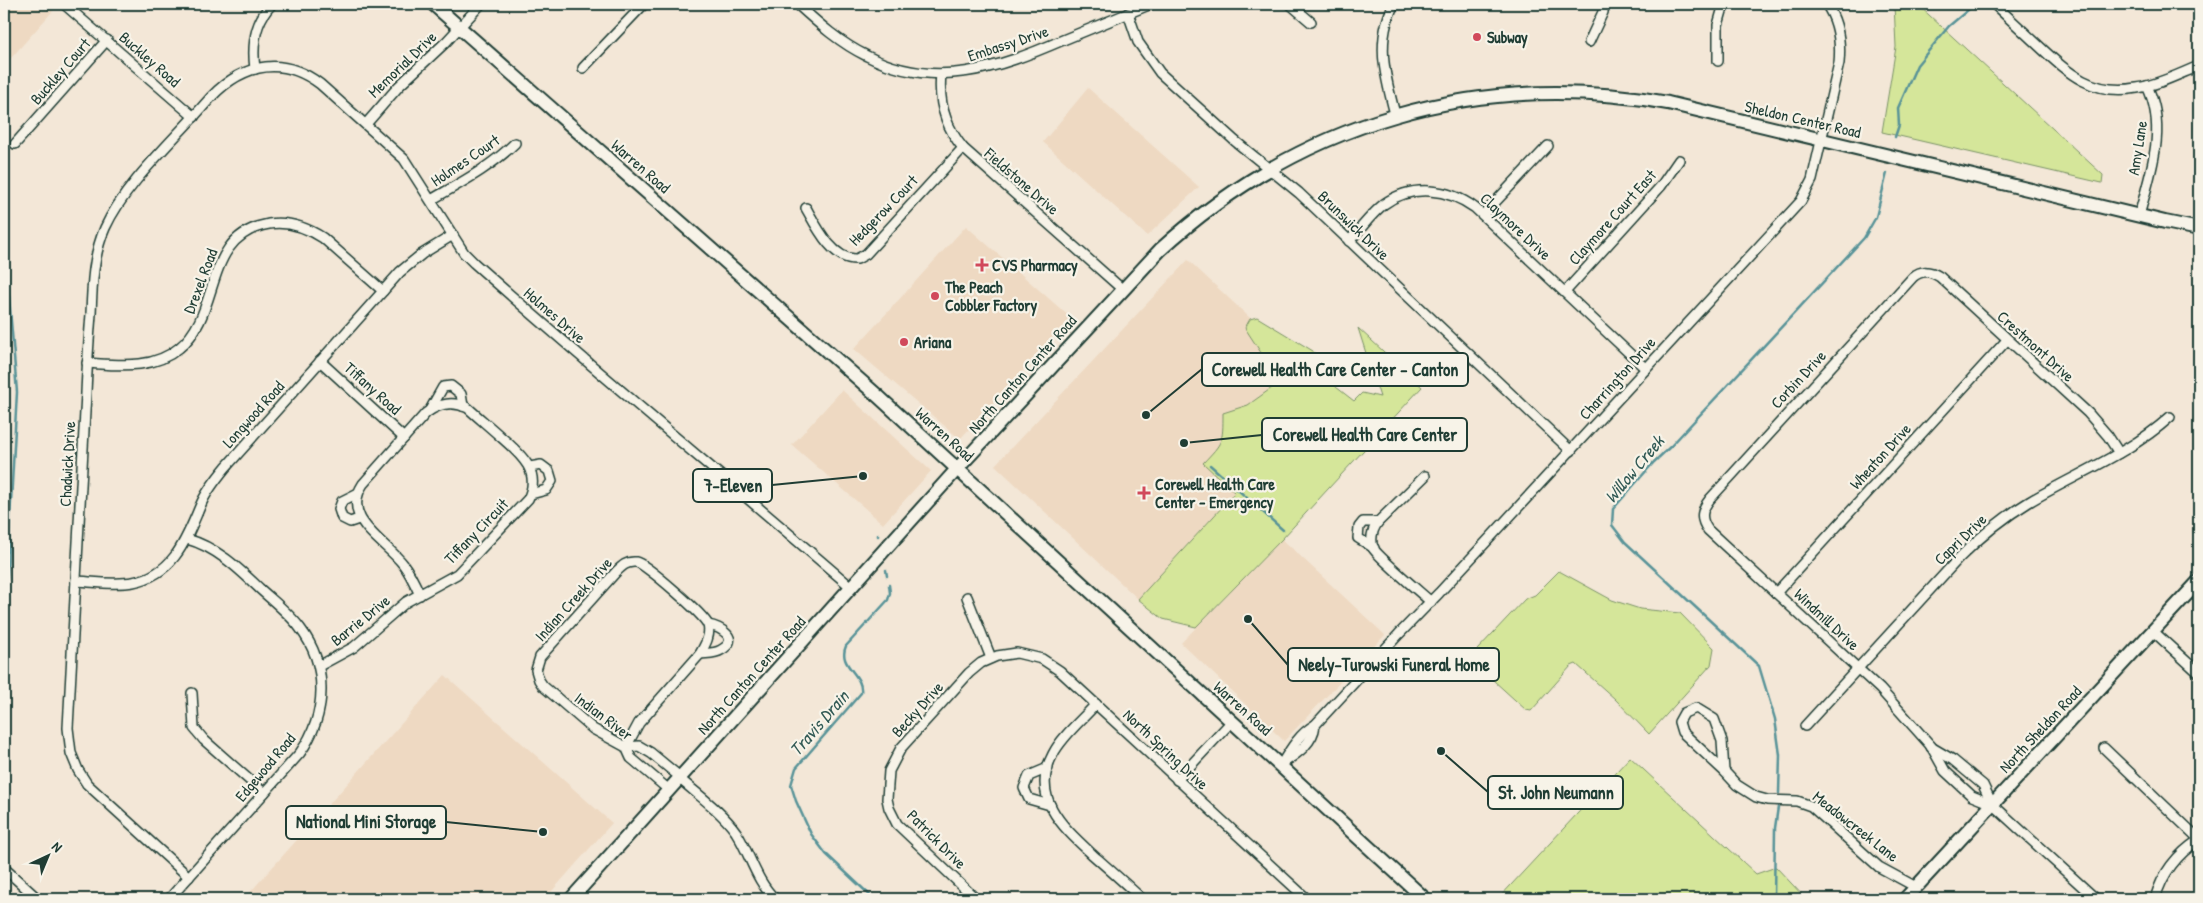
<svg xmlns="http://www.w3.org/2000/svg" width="2203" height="903" font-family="'Patrick Hand',sans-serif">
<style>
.built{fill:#eed9c2}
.green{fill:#d5e69a;stroke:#7a9267}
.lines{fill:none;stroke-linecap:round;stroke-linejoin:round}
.stream{stroke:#589398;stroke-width:2.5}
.street-casing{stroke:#1f3d34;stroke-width:12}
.secondary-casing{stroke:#1f3d34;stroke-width:16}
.street{stroke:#f7f3e8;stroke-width:9}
.secondary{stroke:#f7f3e8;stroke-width:12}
.poi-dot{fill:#d1495b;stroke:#f7f3e8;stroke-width:2}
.labels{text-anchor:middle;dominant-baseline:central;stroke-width:4.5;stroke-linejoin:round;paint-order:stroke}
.poi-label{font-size:16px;font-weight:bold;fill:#1f3d34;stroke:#f7f3e8;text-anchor:start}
.street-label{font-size:16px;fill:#1f3d34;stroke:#f7f3e8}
.water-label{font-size:18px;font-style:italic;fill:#325a55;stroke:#f7f3e8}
.leader{fill:none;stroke:#1f3d34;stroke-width:2}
.callout-dot{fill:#1f3d34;stroke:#f7f3e8;stroke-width:2}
.callout{fill:#f7f3e8;stroke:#1f3d34;stroke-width:2}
.callout-label{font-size:18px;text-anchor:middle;font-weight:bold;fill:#1f3d34}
</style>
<rect width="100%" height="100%" fill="#f3e7d7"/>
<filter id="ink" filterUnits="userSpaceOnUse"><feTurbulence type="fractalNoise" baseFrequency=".02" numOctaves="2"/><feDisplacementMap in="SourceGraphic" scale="10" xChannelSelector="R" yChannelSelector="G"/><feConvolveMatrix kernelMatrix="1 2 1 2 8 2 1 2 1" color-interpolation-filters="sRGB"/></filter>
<g filter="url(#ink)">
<g class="built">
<polygon points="4,4 59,4 4,66"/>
<polygon points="1088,88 1199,187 1147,236 1043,142"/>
<polygon points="966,226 1071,318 960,439 854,349"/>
<polygon points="1188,260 1297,362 1204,463 1235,493 1138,599 995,465"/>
<polygon points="842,390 931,471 883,524 792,445"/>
<polygon points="1282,539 1385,635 1284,741 1181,643"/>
<polygon points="445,675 612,823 545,899 244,899"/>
</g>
<g class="green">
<polygon points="1894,4 1917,4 2103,175 2102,183 1882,132 1896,47"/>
<path d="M1257 317 1313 351 1336 387 1354 401 1362 393 1380 397 1358 328 1422 387 1282 539 1196 627 1163 619 1138 599 1235 493 1203 463C1223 442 1223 442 1223 413L1248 405 1276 385 1267 362 1245 328 1250 319Z"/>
<polygon points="1559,571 1612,600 1640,609 1680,613 1714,648 1711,665 1649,734 1615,699 1576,664 1571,666 1531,711 1526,710 1482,670 1482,655 1477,650 1525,599 1535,595"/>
<polygon points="1630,757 1756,874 1776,867 1806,899 1498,899"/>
</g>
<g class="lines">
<g class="stream">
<polyline points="1895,137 1899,125 1898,108 1917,65 1949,26 1975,4"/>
<polyline points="4,238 17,392 4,630"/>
<polyline points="1210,465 1283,530"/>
<polyline points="878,535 878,536"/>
<polyline points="886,570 887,576"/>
<polyline points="4,638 4,655"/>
<polyline points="1779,793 1780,755 1775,719 1759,666 1625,542 1612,525 1613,509 1654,462 1671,446 1864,238 1876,217 1887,173"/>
<path d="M874 899 826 854 811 834 796 801 791 785 796 768 861 693C864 674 837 666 846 646L888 600 890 593 889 585"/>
<polyline points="1774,899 1775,828 1778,807"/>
</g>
<defs>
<g id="street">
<polyline points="64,4 194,117"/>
<path d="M797 4C819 24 840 43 867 56 935 91 998 68 1063 40 1092 28 1122 16 1151 4"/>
<polyline points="1290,4 1311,22"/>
<path d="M1394 4C1375 41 1385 76 1395 114"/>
<path d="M1994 4C2009 18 2024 32 2039 46 2069 74 2093 96 2137 88 2158 85 2179 74 2199 66"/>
<polyline points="1128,13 1138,42 1160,73 1235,141 1299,193 1571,451"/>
<polyline points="1589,42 1603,12 1604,4"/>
<polyline points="1718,61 1718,25 1724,4"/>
<polyline points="583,68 644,4"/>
<path d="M255 69C252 46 255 21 272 4"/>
<path d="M941 74C938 102 945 126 963 148L1122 289"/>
<polyline points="366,124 399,86 446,42 481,4"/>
<polyline points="15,144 107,40"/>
<path d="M431 200C460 183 491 167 515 143"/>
<path d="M806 208C816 226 833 261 857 259L866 254 963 148"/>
<polyline points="1483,215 1548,146"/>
<path d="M2139 216C2150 173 2168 129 2147 86"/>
<path d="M1349 241C1361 229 1371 214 1384 204 1412 184 1448 188 1475 208L1646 369"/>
<polyline points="1565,292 1661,186 1679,160"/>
<polyline points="320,361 404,438"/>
<path d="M87 363C119 365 153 370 179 348 223 313 201 236 269 224 289 221 306 227 323 238L383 291"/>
<polyline points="430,410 443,387 451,386 461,394 463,406"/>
<polyline points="530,467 541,465 549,471 552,481 546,490 531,494"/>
<path d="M1425 476 1378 522C1372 530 1370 538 1373 548 1377 556 1421 593 1431 602"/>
<polyline points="358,493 342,501 339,509 342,518 350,522 359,519"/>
<polyline points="1374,548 1358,538 1359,527 1363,522 1378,522"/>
<path d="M76 581C94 582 115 585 133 582 176 574 187 536 202 502 208 489 217 478 226 467L400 272 422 254 453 235"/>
<polyline points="1776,593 2007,340"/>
<polyline points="967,597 991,658"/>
<polyline points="2153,631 2199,673"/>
<path d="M700 654C706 653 715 654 721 650 741 639 721 627 708 625"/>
<path d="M319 666 354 647 406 602 457 574 528 499C542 471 520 454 501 437 490 427 479 418 468 408 454 401 439 403 426 413L363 484C340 519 384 540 403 564 410 573 415 584 420 595"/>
<polyline points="192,693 194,728 204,740 264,793"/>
<path d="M1096 704C1082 720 1063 735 1053 754 1029 798 1064 828 1093 855 1110 870 1126 884 1142 899"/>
<path d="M1805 726 1960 557C1981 536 2004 517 2029 502 2076 474 2129 454 2170 417"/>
<path d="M626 747 639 723 700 654C705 645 711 635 708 625 704 615 645 563 636 562 627 561 622 566 616 572L540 657 536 670 539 680 543 686 593 729 626 747 631 758 669 790"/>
<polyline points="626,747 639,746 651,753 680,777"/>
<polyline points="1931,747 1953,760 1983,785 1992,804"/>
<polyline points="2104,748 2199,839"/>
<path d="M1283 763C1298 753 1313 743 1315 725"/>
<path d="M1281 765C1290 750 1299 734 1315 725L1399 634 1439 593 1801 201 1812 180 1839 63C1841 42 1838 21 1826 4"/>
<polyline points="1048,768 1029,776 1024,788 1029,799 1050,805"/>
<polyline points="1724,771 1682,732 1679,722 1684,713 1696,708 1714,719 1722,741 1724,771 1737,785 1756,797 1767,800 1797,801 1811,806 1879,867 1916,887"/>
<path d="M679 778C698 795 721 811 736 832 750 854 756 881 775 899"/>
<polyline points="1177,780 1232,721"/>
<polyline points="4,868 38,899"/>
<path d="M189 877 87 784 78 770 71 753 68 728C74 617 80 505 86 393 87 367 89 340 91 314 92 285 93 255 105 228 125 184 173 141 205 104 236 67 278 52 320 84L404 159 464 253 474 263C598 373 726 479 851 587"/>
<path d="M169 899 300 753C327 715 329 666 300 628 289 613 273 601 259 588 238 568 216 547 187 539"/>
<polyline points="976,899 897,824 889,808 887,799 889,771 901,748 969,673 981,663 997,656 1017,653 1042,659 1060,671 1307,899"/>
<path d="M2096 899 1992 804 1972 796 1945 771 1931 746 1880 689 1708 530C1699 518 1702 509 1710 499L1913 277C1922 269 1931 271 1940 277L2088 413 2108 436 2119 453"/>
<path d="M2155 899C2162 874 2177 854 2199 840"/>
</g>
<g id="secondary">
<polyline points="433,4 879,397 1425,899"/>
<path d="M571 899 958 468 1160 250C1302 120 1479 70 1668 103L2165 222 2199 229"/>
<polyline points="1905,899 2199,581"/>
</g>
</defs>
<use href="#street" class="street-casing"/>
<use href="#secondary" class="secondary-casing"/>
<use href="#street" class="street"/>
<use href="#secondary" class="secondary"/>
</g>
</g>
<g class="poi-dot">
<circle cx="1477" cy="37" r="5"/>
<path d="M979.5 257.5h5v5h5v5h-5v5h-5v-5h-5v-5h5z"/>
<circle cx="935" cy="296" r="5"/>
<circle cx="904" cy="342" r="5"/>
<path d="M1141.5 485.5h5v5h5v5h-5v5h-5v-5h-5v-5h5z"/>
</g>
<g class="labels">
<g class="poi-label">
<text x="1487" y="37">Subway</text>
<text x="992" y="265">CVS Pharmacy</text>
<text x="945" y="287">The Peach<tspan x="945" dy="18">Cobbler Factory</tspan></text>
<text x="914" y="342">Ariana</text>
<text x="1155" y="484">Corewell Health Care<tspan x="1155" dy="18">Center - Emergency</tspan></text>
</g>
<g class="street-label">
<text transform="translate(1008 43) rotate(-18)">Embassy Drive</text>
<text transform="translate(150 59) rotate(41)">Buckley Road</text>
<text transform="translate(402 64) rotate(-44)">Memorial Drive</text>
<text transform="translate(60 71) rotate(-49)">Buckley Court</text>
<text transform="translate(1803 119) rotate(13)">Sheldon Center Road</text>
<text transform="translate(2137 148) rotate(-81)">Amy Lane</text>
<text transform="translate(465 160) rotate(-34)">Holmes Court</text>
<text transform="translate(641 166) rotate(41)">Warren Road</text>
<text transform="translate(1022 181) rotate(41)">Fieldstone Drive</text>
<text transform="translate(883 210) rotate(-46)">Hedgerow Court</text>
<text transform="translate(1612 217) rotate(-48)">Claymore Court East</text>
<text transform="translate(1354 225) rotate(44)">Brunswick Drive</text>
<text transform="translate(1516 226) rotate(43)">Claymore Drive</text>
<text transform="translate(200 281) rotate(-69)">Drexel Road</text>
<text transform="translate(555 315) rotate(41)">Holmes Drive</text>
<text transform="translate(2036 346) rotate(42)">Crestmont Drive</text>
<text transform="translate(1022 374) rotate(-48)">North Canton Center Road</text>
<text transform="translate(1617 378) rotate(-48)">Charrington Drive</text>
<text transform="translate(1798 379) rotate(-47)">Corbin Drive</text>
<text transform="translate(373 388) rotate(42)">Tiffany Road</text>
<text transform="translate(253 414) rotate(-48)">Longwood Road</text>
<text transform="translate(945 434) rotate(42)">Warren Road</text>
<text transform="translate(1880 456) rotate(-48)">Wheaton Drive</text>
<text transform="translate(67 464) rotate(-87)">Chadwick Drive</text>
<text transform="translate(476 531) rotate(-46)">Tiffany Circuit</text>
<text transform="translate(1960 539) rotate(-44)">Capri Drive</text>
<text transform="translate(573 599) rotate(-48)">Indian Creek Drive</text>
<text transform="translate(1827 619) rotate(43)">Windmill Drive</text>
<text transform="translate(360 620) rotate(-39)">Barrie Drive</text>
<text transform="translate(751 675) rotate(-48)">North Canton Center Road</text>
<text transform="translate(1243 708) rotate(42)">Warren Road</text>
<text transform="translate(917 709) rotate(-48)">Becky Drive</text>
<text transform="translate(604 716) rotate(37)">Indian River</text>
<text transform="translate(2040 729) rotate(-47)">North Sheldon Road</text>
<text transform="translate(1166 749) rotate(43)">North Spring Drive</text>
<text transform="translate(265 767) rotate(-50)">Edgewood Road</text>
<text transform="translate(1856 826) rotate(38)">Meadowcreek Lane</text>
<text transform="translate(937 839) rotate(45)">Patrick Drive</text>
</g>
<g class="water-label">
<text transform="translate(1634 469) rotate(-50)">Willow Creek</text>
<text transform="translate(819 723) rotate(-49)">Travis Drain</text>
</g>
</g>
<path class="leader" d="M1146 415L1202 369M1184 443L1262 435M863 476L772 485M1248 619L1288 665M1441 751L1488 792M543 832L446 822"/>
<g class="callout-dot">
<circle cx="1146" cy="415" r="5"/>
<circle cx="1184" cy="443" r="5"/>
<circle cx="863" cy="476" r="5"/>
<circle cx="1248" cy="619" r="5"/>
<circle cx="1441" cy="751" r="5"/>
<circle cx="543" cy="832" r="5"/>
</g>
<g class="callout">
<rect x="1202" y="353" width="266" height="33" rx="5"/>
<rect x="1262" y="418" width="205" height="33" rx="5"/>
<rect x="693" y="469" width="79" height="33" rx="5"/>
<rect x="1288" y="648" width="211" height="33" rx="5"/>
<rect x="1488" y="776" width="135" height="33" rx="5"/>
<rect x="286" y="806" width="160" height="33" rx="5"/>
</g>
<g class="callout-label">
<text x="1335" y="376">Corewell Health Care Center - Canton</text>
<text x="1365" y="441">Corewell Health Care Center</text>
<text x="733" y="492">7-Eleven</text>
<text x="1394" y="671">Neely-Turowski Funeral Home</text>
<text x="1556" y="799">St. John Neumann</text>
<text x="366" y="828">National Mini Storage</text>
</g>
<rect width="2203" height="903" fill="none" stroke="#f7f3e8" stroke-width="20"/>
<rect x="10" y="10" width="2183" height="883" fill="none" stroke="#1f3d34" stroke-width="2" filter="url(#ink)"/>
<g transform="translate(48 856) rotate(44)" stroke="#f7f3e8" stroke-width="4" paint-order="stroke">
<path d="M0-4L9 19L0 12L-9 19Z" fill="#1f3d34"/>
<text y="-8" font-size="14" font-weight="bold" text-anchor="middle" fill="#1f3d34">N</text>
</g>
</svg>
